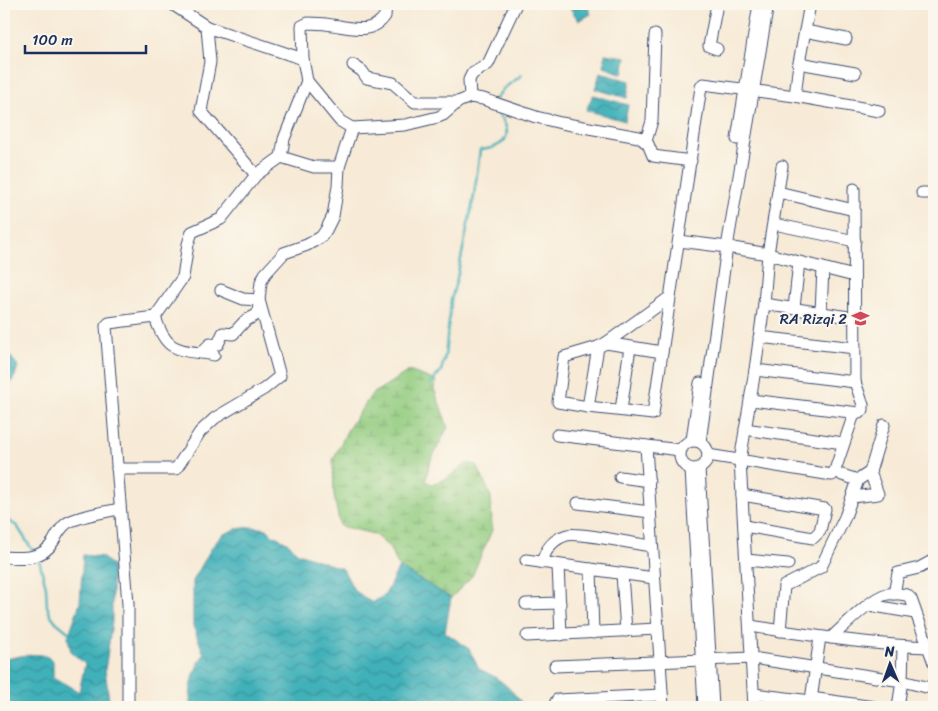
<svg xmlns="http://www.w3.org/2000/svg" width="938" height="711" font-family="Sriracha,sans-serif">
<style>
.wetland{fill:url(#wetland-marsh);stroke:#567e6e}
.water{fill:url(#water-waves);stroke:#2e708c}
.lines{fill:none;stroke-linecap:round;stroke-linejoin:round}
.stream{stroke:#41b1b9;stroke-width:2.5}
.minor-casing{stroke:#3c4b70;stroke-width:13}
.minor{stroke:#fff;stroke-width:11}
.labels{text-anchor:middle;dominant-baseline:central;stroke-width:4;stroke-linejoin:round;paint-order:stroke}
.poi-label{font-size:15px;fill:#1b2f5e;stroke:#fbf7ec;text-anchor:end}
</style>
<defs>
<pattern id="wetland-marsh" width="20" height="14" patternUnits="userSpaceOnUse" patternTransform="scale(1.25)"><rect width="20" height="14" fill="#92cc7f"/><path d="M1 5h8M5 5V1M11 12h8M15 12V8" fill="none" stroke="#76a66b"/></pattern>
<pattern id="water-waves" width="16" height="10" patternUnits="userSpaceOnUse" patternTransform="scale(1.25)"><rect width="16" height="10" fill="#41b1b9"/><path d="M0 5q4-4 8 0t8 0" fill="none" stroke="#36909a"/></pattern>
</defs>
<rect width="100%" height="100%" fill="#fbf7ec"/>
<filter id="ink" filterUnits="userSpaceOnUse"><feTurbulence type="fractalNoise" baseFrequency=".02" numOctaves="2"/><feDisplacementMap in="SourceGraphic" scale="10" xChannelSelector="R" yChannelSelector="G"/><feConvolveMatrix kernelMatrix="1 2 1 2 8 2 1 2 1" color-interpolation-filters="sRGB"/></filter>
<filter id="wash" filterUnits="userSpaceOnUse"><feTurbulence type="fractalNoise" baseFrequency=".0096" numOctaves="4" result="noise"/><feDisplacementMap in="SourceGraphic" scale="20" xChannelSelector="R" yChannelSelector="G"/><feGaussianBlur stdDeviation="1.12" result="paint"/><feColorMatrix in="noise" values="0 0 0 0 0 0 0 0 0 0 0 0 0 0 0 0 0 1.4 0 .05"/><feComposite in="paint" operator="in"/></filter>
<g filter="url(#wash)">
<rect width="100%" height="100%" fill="#f7ead6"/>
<polygon class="wetland" points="409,371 436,381 434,389 448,427 429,464 426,481 431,484 446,479 467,463 477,465 491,497 492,530 472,576 451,598 399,567 389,547 374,534 340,526 334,496 333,460 348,429 372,394"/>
<g class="water">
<polygon points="567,4 586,4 591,14 579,21"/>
<polygon points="605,54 626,57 623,74 604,67"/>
<polygon points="600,73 630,81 627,98 595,89"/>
<polygon points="593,95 628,105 625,121 586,110"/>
<polygon points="4,351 10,356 18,366 15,376 4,394"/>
<path d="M252 527 267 529 273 535 287 542 298 553 343 569 354 590 372 603 385 595 399 567 451 598 445 632 469 649 479 669C502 679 510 688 525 707H190C190 685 192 673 204 654L193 626V581L212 547 222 535 236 529Z"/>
<path d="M83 555 102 557 112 566V622L105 670 110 707H4L6 702 4 690V659C19 657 41 649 53 661V677L79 692 85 664 71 652 68 637 80 603Z"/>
</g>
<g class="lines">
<g class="stream">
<polyline points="496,99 503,89 522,75"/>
<path d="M430 384 441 371 445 356 451 300 457 278 474 196 480 150C492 149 511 144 506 127 504 120 497 113 493 106"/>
<polyline points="4,518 17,526 33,551"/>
<polyline points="39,560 46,587 47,606 50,614 56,622 72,635"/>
</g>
</g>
</g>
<g filter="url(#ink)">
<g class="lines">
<defs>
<g id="minor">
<polyline points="172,4 207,27 303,59"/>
<polyline points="717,4 709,46 717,49"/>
<polyline points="207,27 210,62 201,111 256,175"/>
<polyline points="805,31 846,39"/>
<polyline points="799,63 855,73"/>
<polyline points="353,65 362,71 367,78 393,83 415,102 458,102"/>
<polyline points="307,81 340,121 352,128 405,125 438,117 443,115 458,102 470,97 483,99 536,117 561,123 639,137 648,144 653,156 691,161"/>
<polyline points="795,96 799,63 810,4"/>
<polyline points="470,97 469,80 472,74 488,64 516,4"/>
<polyline points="737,139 759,4"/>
<polyline points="646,141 652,121 655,35"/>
<polyline points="281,157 314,167 339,167"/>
<polyline points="778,192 854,210"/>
<polyline points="922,193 934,193"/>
<polyline points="774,224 855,241"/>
<polyline points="679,241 727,247 768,254 854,276"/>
<polyline points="221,290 243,299 259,300 261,282 265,274 284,253 307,245 321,237 326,230 333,216 338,186 339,167 352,128"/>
<polyline points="670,297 606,343 598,347 564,357 558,402 588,407 653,414 701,87 703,84 795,96 879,111"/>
<polyline points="764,304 855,318"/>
<polyline points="794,308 799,262"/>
<polyline points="821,312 823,268"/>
<path d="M155 317C167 355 180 349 214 355"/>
<polyline points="759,337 855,348"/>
<polyline points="606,343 662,352"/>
<polyline points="201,353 210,344 215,345 218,344 223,333 233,334 245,321 258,314 259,302"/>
<polyline points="755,370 855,382 854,189"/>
<polyline points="751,400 859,413 863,410 863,405 855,382"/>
<polyline points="588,407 598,347"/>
<polyline points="621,410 630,347"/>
<polyline points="745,429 843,443"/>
<polyline points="557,435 680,450"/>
<polyline points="692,440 700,383"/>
<circle cx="694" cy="455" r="14"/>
<polyline points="700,442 727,247 768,4"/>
<polyline points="646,446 663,707"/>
<polyline points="708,455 832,475 834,473 854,414"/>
<polyline points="699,468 713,707"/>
<polyline points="117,469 176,469 200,432 215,418 264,389 280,376 259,300"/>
<polyline points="691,469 704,707"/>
<polyline points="842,475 858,480"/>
<polyline points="620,477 649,481"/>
<polyline points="742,495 825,509 820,531 813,538 744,526"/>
<polyline points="852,497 878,494 870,472"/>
<polyline points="578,503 650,512"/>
<path d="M4 557C22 558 42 560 53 542 57 535 60 528 67 523 82 515 102 513 119 509"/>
<polyline points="526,560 654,578"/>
<polyline points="746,560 788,564"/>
<path d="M542 563C545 550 553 539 567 535 579 532 635 544 652 546"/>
<polyline points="558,565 561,635"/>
<polyline points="591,569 593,633"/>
<polyline points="622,574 626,631"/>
<polyline points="894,594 898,573 919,568 934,560"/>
<polyline points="526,604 560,603"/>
<polyline points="869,605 915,613"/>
<path d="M750 626C810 635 869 645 929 647"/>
<polyline points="780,631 784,586 821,567 845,517 858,480 870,472 884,425"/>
<polyline points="527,636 657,629"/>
<path d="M831 638C843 627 872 597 887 594 894 593 901 594 907 595L911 599 934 663"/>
<polyline points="903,647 902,681 934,689"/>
<polyline points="555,666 752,658 902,681 898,707"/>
<polyline points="754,694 811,701"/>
<polyline points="811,698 874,707"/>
<path d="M128 707V604L106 326 109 323 155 317 183 277 188 244 192 232 221 219 256 175 281 157 284 139 307 81 303 59 302 26 308 23C318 23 329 24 339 26 357 29 373 33 385 16L386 4"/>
<polyline points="556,707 555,704 557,700 662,695"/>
<polyline points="754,707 740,461 755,370 764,304 768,254 782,166"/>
<polyline points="810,707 820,637"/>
</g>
</defs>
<use href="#minor" class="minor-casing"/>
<use href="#minor" class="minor"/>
</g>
</g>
<defs>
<symbol id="school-bare" viewBox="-9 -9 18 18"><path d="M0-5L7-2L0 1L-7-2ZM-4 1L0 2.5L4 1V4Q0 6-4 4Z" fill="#d1495b" stroke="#fbf7ec" stroke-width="2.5" paint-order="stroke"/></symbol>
</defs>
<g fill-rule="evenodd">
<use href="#school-bare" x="848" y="306" width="25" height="25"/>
</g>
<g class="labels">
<g class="poi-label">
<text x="847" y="319">RA Rizqi 2</text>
</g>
</g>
<rect width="938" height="711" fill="none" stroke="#fbf7ec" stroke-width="20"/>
<g transform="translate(890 664) rotate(358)" stroke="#fbf7ec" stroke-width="4" paint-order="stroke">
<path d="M0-4L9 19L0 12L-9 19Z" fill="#1b2f5e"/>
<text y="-8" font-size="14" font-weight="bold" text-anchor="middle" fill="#1b2f5e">N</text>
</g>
<path d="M25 45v8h121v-8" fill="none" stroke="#1b2f5e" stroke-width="2.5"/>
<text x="32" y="45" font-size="15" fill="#1b2f5e" stroke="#fbf7ec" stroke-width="4" paint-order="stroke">100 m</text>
</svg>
